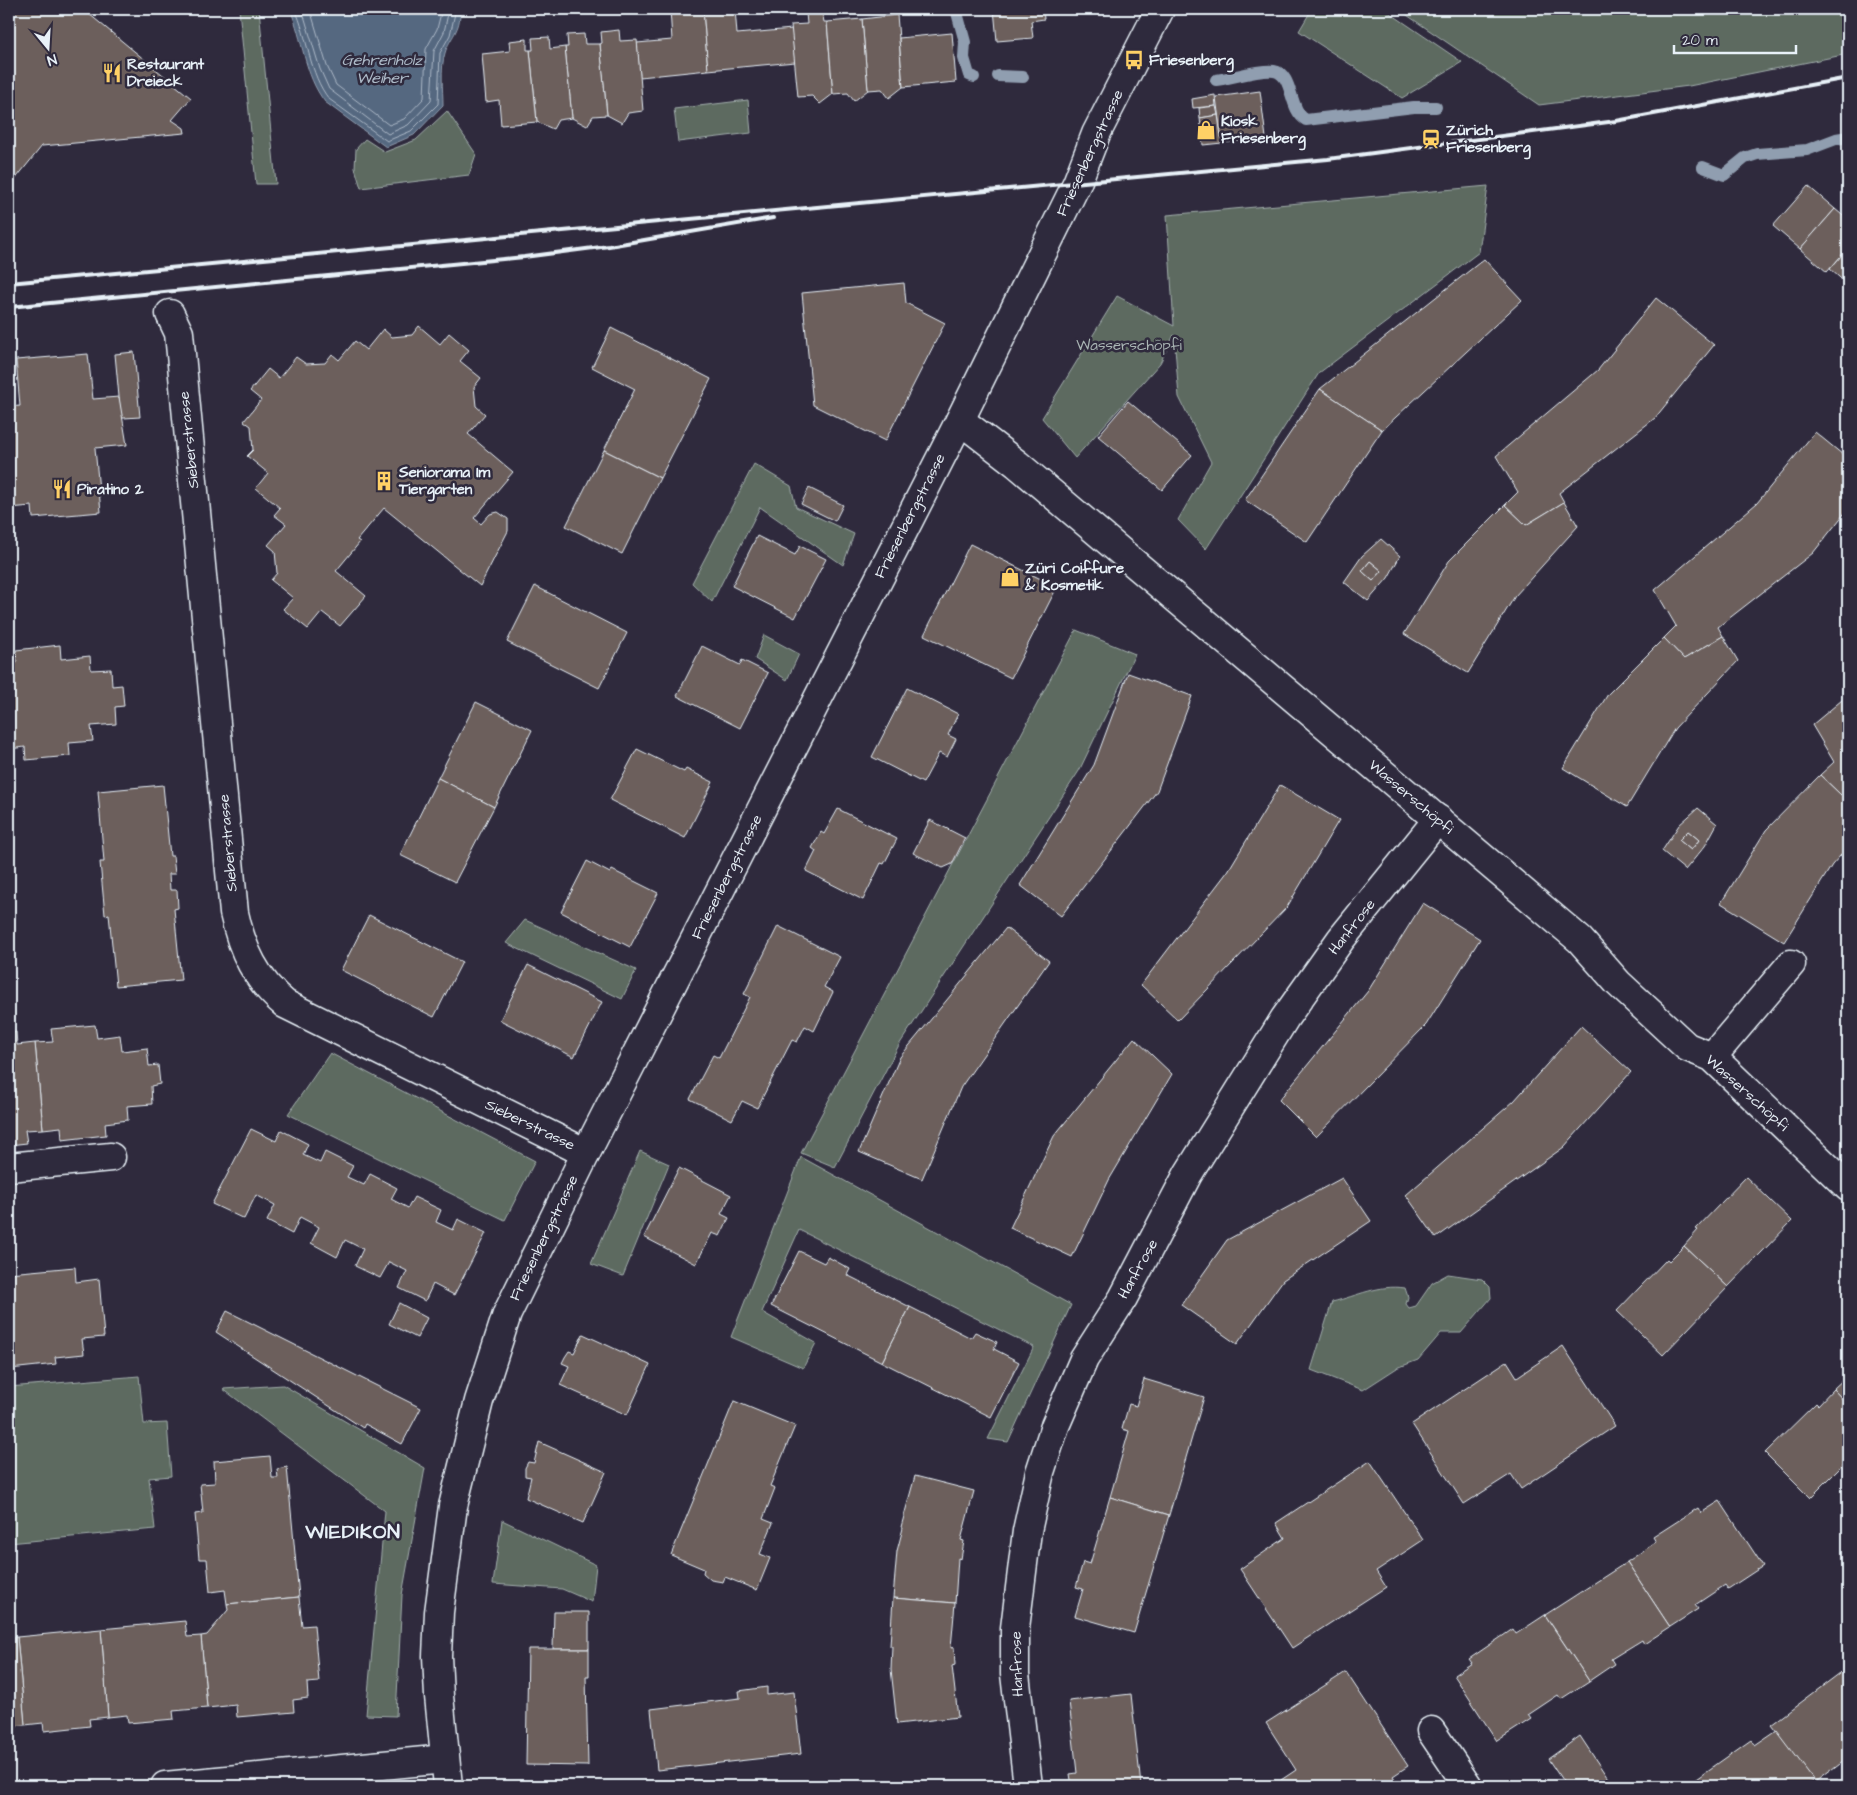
<svg xmlns="http://www.w3.org/2000/svg" width="1857" height="1795" font-family="'Architects Daughter',sans-serif">
<style>
.green{fill:#5d6b61;stroke:#a2aeac}
.water{fill:#556780;stroke:#909eb0}
.lines{fill:none;stroke-linecap:round;stroke-linejoin:round}
.shore{stroke:#adbac8;stroke-width:1}
.stream{stroke:#909eb0;stroke-width:12}
.building{fill:#6c5e5b;stroke:#e8f1f8;fill-rule:evenodd}
.minor-casing{stroke:#e8f1f8;stroke-width:31}
.minor{stroke:#2f2a3d;stroke-width:28}
.rail{stroke:#e8f1f8;stroke-width:4}
.labels{text-anchor:middle;dominant-baseline:central;stroke-width:5;stroke-linejoin:round;paint-order:stroke}
.poi-label{font-size:15px;font-weight:bold;fill:#e8f1f8;stroke:#2f2a3d;text-anchor:start}
.street-label{font-size:15px;fill:#e8f1f8;stroke:#2f2a3d}
.park-label{font-size:15px;fill:#a9b5b4;stroke:#2f2a3d}
.water-label{font-size:16px;font-style:italic;fill:#adbac8;stroke:#2f2a3d}
.district-label{font-size:20px;font-weight:bold;letter-spacing:1px;fill:#e8f1f8;stroke:#2f2a3d}
</style>
<rect width="100%" height="100%" fill="#2f2a3d"/>
<filter id="ink" filterUnits="userSpaceOnUse"><feTurbulence type="fractalNoise" baseFrequency=".02" numOctaves="2"/><feDisplacementMap in="SourceGraphic" scale="10" xChannelSelector="R" yChannelSelector="G"/><feConvolveMatrix kernelMatrix="1 2 1 2 8 2 1 2 1" color-interpolation-filters="sRGB"/></filter>
<g filter="url(#ink)">
<g class="green">
<polygon points="239,9 259,9 276,184 256,184"/>
<polygon points="1312,9 1384,9 1462,62 1402,98 1299,31"/>
<polygon points="1398,9 1848,9 1848,54 1689,86 1539,105"/>
<polygon points="748,100 751,133 678,142 674,109"/>
<polygon points="447,111 476,154 469,175 361,188 355,168 356,149 365,139 385,152 416,140"/>
<polygon points="1488,186 1479,252 1319,373 1206,549 1178,520 1211,462 1179,397 1174,335 1160,363 1075,458 1042,418 1117,296 1174,326 1167,215"/>
<polygon points="754,464 791,486 796,507 854,534 843,565 760,507 712,602 692,583"/>
<polygon points="1076,630 1135,654 1079,771 899,1045 835,1167 801,1153"/>
<polygon points="764,635 799,654 787,680 755,659"/>
<polygon points="525,920 636,970 622,999 506,943"/>
<polygon points="330,1053 535,1161 505,1220 288,1114"/>
<polygon points="640,1151 669,1164 623,1276 591,1264"/>
<polygon points="801,1157 1071,1305 1008,1442 988,1439 1034,1347 799,1230 762,1312 816,1343 803,1368 731,1337"/>
<path d="M1448 1274 1482 1279 1490 1287 1491 1298 1461 1333H1441L1418 1360 1397 1368 1363 1390 1311 1370 1332 1302C1357 1296 1379 1284 1405 1288L1408 1297 1406 1304 1409 1308 1416 1306 1432 1283Z"/>
<polygon points="139,1376 144,1424 167,1423 171,1476 149,1478 155,1529 9,1543 9,1387"/>
<polygon points="283,1385 425,1468 402,1595 396,1716 366,1715 385,1511 223,1389"/>
<polygon points="502,1520 596,1565 592,1602 562,1589 493,1584"/>
</g>
<path class="water" d="M290 9H460C461 32 450 36 445 53 440 69 443 89 443 105L414 135 386 147 325 102C304 75 303 39 290 9Z"/>
<g class="lines">
<g class="shore">
<path d="M295 9C308 37 309 74 329 99L387 141 411 131 438 104 440 53 450 35 456 9"/>
<polyline points="302,9 320,69 329,89 388,134 408,125 431,101 434,51 444,32 449,9"/>
<polyline points="310,9 327,66 336,85 389,125 404,119 424,98 426,49 437,29 442,9"/>
</g>
<g class="stream">
<polyline points="956,9 965,42 964,58 969,75 974,77"/>
<polyline points="998,76 1023,77"/>
<path d="M1216 80C1232 78 1259 69 1274 71 1294 74 1288 110 1306 120L1414 107H1436"/>
<polyline points="1703,167 1724,175 1745,158 1757,154 1807,150 1836,139 1848,137"/>
</g>
</g>
<g class="building">
<polygon points="9,9 83,9 191,98 172,120 184,128 185,133 42,146 9,187"/>
<polygon points="670,9 703,9 708,70 640,77 637,43 672,40"/>
<polygon points="703,9 735,9 737,34 792,29 795,62 708,70"/>
<polygon points="994,9 1043,9 1044,19 1031,21 1033,38 997,41"/>
<polygon points="822,11 824,22 827,22 833,94 820,104 812,96 798,97 791,25 807,24 806,13"/>
<polygon points="897,15 903,87 889,98 882,89 868,90 862,19"/>
<polygon points="862,19 868,90 854,101 848,93 833,94 827,22"/>
<polygon points="619,30 620,41 637,40 643,111 628,113 622,123 607,115 600,44 602,43 601,32"/>
<polygon points="952,33 956,82 903,87 899,38"/>
<polygon points="584,34 585,44 600,44 607,115 593,116 587,126 572,118 565,47 568,47 567,35"/>
<polygon points="549,37 550,49 565,47 572,118 558,120 553,129 537,122 530,50 533,50 532,38"/>
<polygon points="527,39 527,50 530,50 537,122 501,125 499,100 486,102 482,54 510,51 509,41"/>
<polygon points="1260,91 1266,138 1222,143 1216,97"/>
<polygon points="1215,95 1216,106 1193,108 1192,99"/>
<polygon points="1216,106 1218,115 1200,118 1199,108"/>
<polygon points="1218,115 1222,143 1203,145 1200,118"/>
<polygon points="1808,186 1835,209 1800,249 1773,226"/>
<polygon points="1835,209 1848,220 1848,248 1827,272 1800,249"/>
<polygon points="1848,248 1848,285 1830,269"/>
<polygon points="1484,259 1522,300 1382,430 1320,389"/>
<polygon points="904,283 906,303 945,323 885,441 813,405 802,293"/>
<polygon points="1656,298 1714,345 1655,418 1559,493 1564,502 1526,525 1505,505 1518,492 1496,456 1598,370"/>
<polygon points="419,326 440,344 449,333 469,350 460,361 481,378 474,387 476,406 485,414 468,434 513,472 474,518 481,524 490,514 498,512 508,519 508,531 480,586 384,508 357,540 360,542 336,571 366,596 340,626 322,612 308,629 283,609 293,598 271,580 277,573 275,551 268,545 286,524 274,515 280,508 256,488 268,473 247,456 253,450 251,426 244,421 261,400 250,391 268,369 279,378 296,357 306,364 325,363 332,354 339,360 355,341 366,350 383,329 392,337 412,335"/>
<polygon points="611,328 711,379 660,478 604,450 635,389 592,367"/>
<polygon points="134,352 140,417 124,418 121,418 115,354"/>
<polygon points="88,354 93,399 119,397 127,445 95,448 101,512 33,518 32,506 9,508 9,407 20,406 16,360"/>
<polygon points="1320,389 1382,430 1307,542 1245,500"/>
<polygon points="1128,401 1192,455 1162,490 1098,436"/>
<polygon points="1815,432 1848,459 1848,509 1813,553 1718,627 1723,636 1684,659 1664,638 1676,626 1655,590 1757,503"/>
<polygon points="604,450 660,478 622,554 566,526"/>
<polygon points="809,488 843,505 835,521 801,504"/>
<polygon points="1564,502 1578,526 1515,596 1468,673 1404,634 1449,561 1505,505 1526,525"/>
<polygon points="757,536 795,555 800,546 826,559 795,618 732,586"/>
<path d="M1381 539 1400 556 1388 578 1368 601 1344 582 1362 556ZM1370 561 1382 571 1373 581 1362 571Z"/>
<polygon points="970,544 1057,587 1011,678 924,635"/>
<polygon points="1370,561 1382,571 1373,581 1362,571"/>
<polygon points="535,586 627,633 599,688 507,642"/>
<polygon points="1723,636 1738,661 1675,728 1627,807 1563,768 1608,694 1664,638 1684,659"/>
<polygon points="60,645 61,659 90,656 91,670 111,669 112,686 122,685 124,706 115,707 116,724 91,726 93,741 69,743 70,756 26,760 25,747 9,749 9,664 17,663 16,650"/>
<polygon points="702,646 740,665 742,660 768,673 740,728 677,696"/>
<polygon points="1128,673 1192,696 1157,791 1061,916 1020,885 1094,765"/>
<polygon points="907,688 958,714 948,735 956,739 947,757 939,753 923,783 872,757"/>
<polygon points="1848,695 1848,791 1841,795 1820,775 1834,762 1812,725"/>
<polygon points="476,702 532,730 494,807 438,778"/>
<polygon points="637,749 684,772 686,769 713,782 685,838 610,800"/>
<polygon points="1820,775 1841,795 1848,791 1848,847 1832,865 1784,942 1721,903 1766,830"/>
<polygon points="438,778 494,807 455,882 400,855"/>
<polygon points="163,785 170,856 173,856 175,874 169,874 170,890 177,890 178,908 174,909 181,980 116,986 109,914 105,915 100,862 104,862 98,791"/>
<polygon points="1280,785 1339,820 1287,907 1178,1020 1141,985 1228,871"/>
<path d="M1698 808 1717 824 1705 846 1685 870 1662 851 1679 825ZM1688 831 1699 840 1691 850 1679 840Z"/>
<polygon points="838,809 897,839 884,864 881,863 863,900 806,871 816,851 812,848 821,832 824,834"/>
<polygon points="930,820 965,838 952,864 943,868 913,853"/>
<polygon points="1688,831 1699,840 1691,850 1679,840"/>
<polygon points="587,861 610,873 612,870 658,893 630,947 561,912"/>
<polygon points="1423,903 1480,939 1426,1025 1316,1137 1279,1100 1368,991"/>
<polygon points="369,915 462,962 434,1017 341,970"/>
<polygon points="778,926 840,957 824,987 833,992 814,1031 805,1026 797,1042 792,1040 757,1108 742,1101 732,1120 690,1099 713,1055 719,1058 750,997 744,994"/>
<polygon points="1006,928 1049,961 961,1087 922,1179 859,1152 900,1057"/>
<polygon points="528,965 602,1002 574,1057 500,1020"/>
<polygon points="95,1025 97,1038 120,1035 122,1051 147,1048 149,1066 158,1065 160,1084 151,1086 152,1104 127,1106 128,1120 105,1123 106,1135 62,1140 61,1127 43,1129 35,1043 53,1042 51,1029"/>
<polygon points="1581,1026 1631,1072 1564,1147 1436,1238 1406,1195 1514,1101"/>
<polygon points="16,1032 17,1045 35,1043 43,1129 25,1130 27,1143 9,1145 9,1033"/>
<polygon points="1134,1038 1172,1074 1109,1180 1072,1257 1010,1228 1054,1136"/>
<polygon points="251,1129 276,1141 281,1130 308,1144 303,1155 320,1163 325,1152 353,1166 347,1177 364,1185 370,1174 397,1188 391,1199 408,1208 414,1197 441,1210 436,1222 453,1230 458,1219 486,1233 454,1295 433,1284 425,1301 399,1288 407,1271 389,1262 380,1278 355,1266 363,1249 345,1240 337,1257 311,1243 319,1227 300,1217 292,1234 267,1221 275,1205 256,1195 244,1219 212,1204"/>
<polygon points="679,1168 731,1195 721,1214 729,1218 720,1236 712,1233 696,1264 644,1237"/>
<polygon points="1746,1177 1792,1221 1728,1287 1684,1246 1698,1230 1696,1229"/>
<polygon points="1342,1178 1371,1221 1283,1280 1237,1344 1181,1305 1227,1240"/>
<polygon points="1684,1246 1728,1287 1663,1355 1617,1311 1667,1259 1669,1261"/>
<polygon points="799,1251 824,1263 828,1257 850,1269 847,1275 910,1307 882,1362 771,1306"/>
<polygon points="75,1267 76,1282 99,1279 104,1337 82,1339 84,1354 55,1357 56,1364 10,1369 9,1273"/>
<polygon points="399,1303 427,1318 417,1338 389,1324"/>
<polygon points="910,1307 971,1338 975,1332 997,1342 994,1349 1019,1362 991,1417 882,1362"/>
<polygon points="227,1311 421,1408 402,1444 365,1424 363,1428 216,1332"/>
<polygon points="583,1334 650,1365 627,1415 560,1385 569,1366 562,1363 565,1357 569,1351 574,1353"/>
<polygon points="1563,1346 1615,1426 1521,1489 1511,1474 1464,1504 1412,1424 1507,1361 1517,1377"/>
<polygon points="1848,1370 1848,1405 1833,1389 1848,1375 1846,1373"/>
<polygon points="1144,1379 1204,1397 1169,1515 1110,1497 1129,1431 1122,1429 1129,1404 1136,1406"/>
<polygon points="1833,1389 1848,1405 1848,1460 1810,1498 1765,1453 1816,1403 1818,1405"/>
<polygon points="734,1401 795,1426 770,1486 775,1488 763,1519 773,1523 760,1554 770,1558 757,1590 725,1577 723,1582 711,1580 703,1573 704,1569 671,1555"/>
<polygon points="539,1442 606,1472 583,1523 526,1498 531,1477 525,1476 525,1468 528,1462 534,1463"/>
<polygon points="270,1456 272,1478 278,1478 277,1469 287,1467 299,1597 227,1604 225,1590 210,1592 207,1559 199,1559 195,1514 203,1513 200,1484 215,1483 214,1461"/>
<polygon points="1370,1461 1423,1540 1376,1571 1386,1587 1292,1648 1240,1569 1285,1538 1276,1523"/>
<polygon points="915,1476 974,1491 961,1540 964,1541 961,1559 958,1558 955,1603 893,1598 897,1551 903,1528 901,1527"/>
<polygon points="1110,1497 1169,1515 1134,1633 1075,1616 1083,1589 1076,1587 1083,1562 1090,1564"/>
<polygon points="1720,1501 1763,1566 1728,1589 1725,1585 1695,1605 1698,1609 1670,1627 1627,1562 1656,1542 1653,1537 1698,1508 1701,1513"/>
<polygon points="1627,1562 1670,1627 1644,1644 1642,1640 1611,1659 1614,1664 1589,1681 1545,1615"/>
<polygon points="299,1597 302,1626 314,1625 319,1682 307,1683 308,1698 293,1700 294,1712 237,1717 236,1705 207,1708 201,1636 207,1635 228,1610 227,1604"/>
<polygon points="893,1598 955,1603 951,1648 954,1647 955,1665 952,1666 958,1717 897,1724 891,1669 892,1646 890,1646"/>
<polygon points="554,1612 589,1612 589,1649 553,1649"/>
<polygon points="1545,1615 1589,1681 1561,1699 1558,1695 1528,1715 1531,1719 1497,1741 1454,1675 1472,1663 1469,1659 1513,1629 1516,1634"/>
<polygon points="185,1621 187,1637 201,1636 207,1708 173,1711 174,1719 128,1723 127,1715 108,1717 101,1629"/>
<polygon points="101,1629 108,1717 89,1719 90,1726 44,1731 43,1723 25,1725 17,1637"/>
<polygon points="17,1637 25,1725 9,1726 9,1638"/>
<polygon points="528,1649 589,1649 589,1676 586,1676 588,1766 526,1765"/>
<polygon points="1848,1667 1848,1757 1815,1782 1771,1725"/>
<polygon points="1346,1672 1408,1766 1393,1776 1399,1786 1285,1786 1281,1780 1296,1770 1266,1723"/>
<polygon points="767,1687 767,1695 794,1692 801,1754 657,1770 651,1709 740,1698 739,1691"/>
<polygon points="1131,1694 1141,1786 1072,1786 1070,1774 1077,1773 1069,1701"/>
<polygon points="1777,1731 1814,1780 1805,1786 1686,1786 1751,1740 1755,1746"/>
<polygon points="1580,1736 1613,1786 1566,1786 1548,1759"/>
</g>
<g class="lines">
<defs>
<g id="minor">
<path d="M170 314 179 333 234 913C242 950 256 980 285 1004L586 1153"/>
<polyline points="960,420 1017,464 1580,940 1618,983 1687,1047 1712,1057 1848,1187"/>
<polyline points="1712,1057 1791,964"/>
<polyline points="9,1167 111,1157"/>
<polyline points="1431,1731 1468,1786"/>
<polyline points="165,1786 445,1759"/>
<polyline points="448,1786 439,1696 437,1656 439,1612 453,1506 479,1401 507,1314 586,1153 960,420 1077,183 1096,134 1160,9"/>
<polyline points="1028,1786 1015,1674 1015,1628 1027,1531 1040,1472 1055,1426 1084,1359 1123,1298 1188,1174 1236,1097 1285,1018 1341,939 1438,819"/>
</g>
</defs>
<use href="#minor" class="minor-casing"/>
<use href="#minor" class="minor"/>
<g class="rail">
<polyline points="9,283 1328,159 1616,121 1848,78"/>
<polyline points="9,307 524,257 609,246 773,218"/>
</g>
</g>
</g>
<defs>
<symbol id="bus-bare" viewBox="-9 -9 18 18"><path d="M-5-6H5V4H4V6H2V4H-2V6H-4V4H-5ZM-3.5-4V0h7V-4ZM-3.5 1.2v1.5H-2V1.2ZM2 1.2v1.5H3.5V1.2Z" fill="#ffd166" stroke="#2f2a3d" stroke-width="2.5" paint-order="stroke"/></symbol>
<symbol id="restaurant-bare" viewBox="-9 -9 18 18"><path d="M-5-6h1v4h1v-4h1v4h1v-4h1v5L-1.5 .5V6h-2V.5L-5-1ZM5-6V6H3V1.5H1.5Q1.5-4 5-6Z" fill="#ffd166" stroke="#2f2a3d" stroke-width="2.5" paint-order="stroke"/></symbol>
<symbol id="shop-bare" viewBox="-9 -9 18 18"><path d="M-5-2.5h2.3a2.7 3.5 0 0 1 5.4 0H5L5.5 6h-11ZM-1.5-2.5h3a1.5 2.3 0 0 0-3 0Z" fill="#ffd166" stroke="#2f2a3d" stroke-width="2.5" paint-order="stroke"/></symbol>
<symbol id="station-bare" viewBox="-9 -9 18 18"><path d="M-3-6H3Q5-6 5-4V2Q5 4 3 4L4.5 6H3L1.5 4h-3L-3 6H-4.5L-3 4Q-5 4-5 2V-4Q-5-6-3-6ZM-3.5-4v3h7v-3ZM-3.5 1v1.5H-2V1ZM2 1v1.5H3.5V1Z" fill="#ffd166" stroke="#2f2a3d" stroke-width="2.5" paint-order="stroke"/></symbol>
<symbol id="building-bare" viewBox="-9 -9 18 18"><path d="M-4-6H4V6H1V3H-1V6H-4ZM-2.5-4.3h1.7v1.8h-1.7ZM.8-4.3h1.7v1.8H.8ZM-2.5-1h1.7V.8h-1.7ZM.8-1h1.7V.8H.8Z" fill="#ffd166" stroke="#2f2a3d" stroke-width="2.5" paint-order="stroke"/></symbol>
</defs>
<g fill-rule="evenodd">
<use href="#bus-bare" x="1120" y="46" width="28" height="28"/>
<use href="#restaurant-bare" x="98" y="59" width="28" height="28"/>
<use href="#shop-bare" x="1192" y="116" width="28" height="28"/>
<use href="#station-bare" x="1417" y="125" width="28" height="28"/>
<use href="#building-bare" x="370" y="467" width="28" height="28"/>
<use href="#restaurant-bare" x="48" y="475" width="28" height="28"/>
<use href="#shop-bare" x="996" y="563" width="28" height="28"/>
</g>
<g class="labels">
<g class="poi-label">
<text x="1149" y="60">Friesenberg</text>
<text x="127" y="64">Restaurant<tspan x="127" dy="17">Dreieck</tspan></text>
<text x="1221" y="121">Kiosk<tspan x="1221" dy="17">Friesenberg</tspan></text>
<text x="1446" y="130">Zürich<tspan x="1446" dy="17">Friesenberg</tspan></text>
<text x="399" y="472">Seniorama Im<tspan x="399" dy="17">Tiergarten</tspan></text>
<text x="77" y="489">Piratino 2</text>
<text x="1025" y="568">Züri Coiffure<tspan x="1025" dy="17">&amp; Kosmetik</tspan></text>
</g>
<g class="street-label">
<text transform="translate(1090 153) rotate(-65)">Friesenbergstrasse</text>
<text transform="translate(189 440) rotate(-96)">Sieberstrasse</text>
<text transform="translate(910 516) rotate(-63)">Friesenbergstrasse</text>
<text transform="translate(1411 797) rotate(40)">Wasserschöpfi</text>
<text transform="translate(228 843) rotate(-95)">Sieberstrasse</text>
<text transform="translate(727 877) rotate(-63)">Friesenbergstrasse</text>
<text transform="translate(1352 927) rotate(-52)">Hanfrose</text>
<text transform="translate(1747 1093) rotate(42)">Wasserschöpfi</text>
<text transform="translate(530 1125) rotate(26)">Sieberstrasse</text>
<text transform="translate(544 1238) rotate(-64)">Friesenbergstrasse</text>
<text transform="translate(1138 1269) rotate(-61)">Hanfrose</text>
<text transform="translate(1017 1664) rotate(-92)">Hanfrose</text>
</g>
<g class="park-label">
<text x="1129" y="345">Wasserschöpfi</text>
</g>
<g class="water-label">
<text x="382" y="60">Gehrenholz<tspan x="382" dy="18">Weiher</tspan></text>
</g>
<g class="district-label">
<text x="353" y="1532">WIEDIKON</text>
</g>
</g>
<rect width="1857" height="1795" fill="none" stroke="#2f2a3d" stroke-width="30"/>
<rect x="15" y="15" width="1827" height="1765" fill="none" stroke="#e8f1f8" stroke-width="2" filter="url(#ink)"/>
<g transform="translate(48 48) rotate(162)" stroke="#2f2a3d" stroke-width="4" paint-order="stroke">
<path d="M0-4L9 19L0 12L-9 19Z" fill="#e8f1f8"/>
<text y="-8" font-size="14" font-weight="bold" text-anchor="middle" fill="#e8f1f8">N</text>
</g>
<path d="M1674 45v8h122v-8" fill="none" stroke="#e8f1f8" stroke-width="2.5"/>
<text x="1682" y="45" font-size="15" fill="#e8f1f8" stroke="#2f2a3d" stroke-width="4" paint-order="stroke">20 m</text>
</svg>
